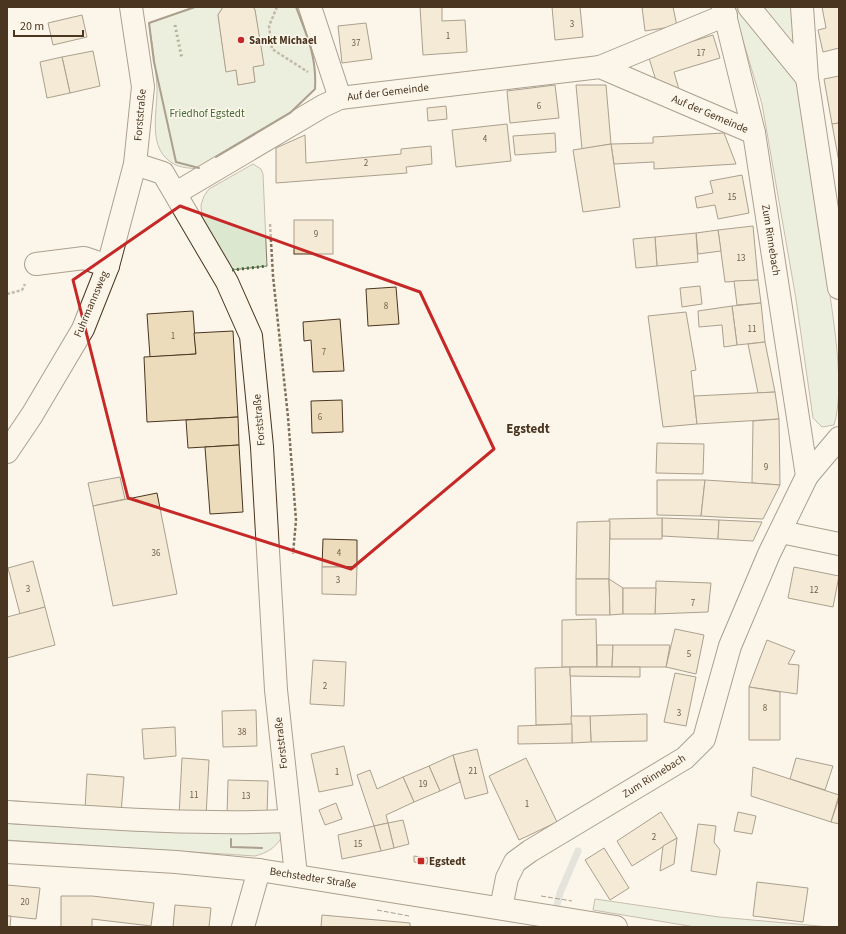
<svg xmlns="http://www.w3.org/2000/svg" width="846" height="934" font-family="'Source Sans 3',sans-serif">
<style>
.green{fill:#dce7d0;stroke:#887966}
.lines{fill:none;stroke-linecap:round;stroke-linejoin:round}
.stream{stroke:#c9cecd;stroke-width:7}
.building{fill:#ecdcbc;stroke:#4a3520}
.minor-casing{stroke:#4a3520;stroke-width:24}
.major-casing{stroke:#4a3520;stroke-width:24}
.path{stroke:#7f6f5c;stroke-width:2.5;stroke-dasharray:3 2;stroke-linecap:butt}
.minor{stroke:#fbf6e9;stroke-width:22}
.major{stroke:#fbf6e9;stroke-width:22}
.hedge{stroke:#436837;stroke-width:3;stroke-dasharray:2 3;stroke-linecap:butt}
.fence{stroke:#4a3520;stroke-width:1;stroke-dasharray:5 2;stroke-linecap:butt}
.wall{stroke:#4a3520;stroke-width:2}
.marked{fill:none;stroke:#c62828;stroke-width:3;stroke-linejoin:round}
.poi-dot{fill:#c62828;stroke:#fbf6e9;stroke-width:1.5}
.labels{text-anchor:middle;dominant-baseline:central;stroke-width:3;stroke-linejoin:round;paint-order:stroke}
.number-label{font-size:9px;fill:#725f47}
.poi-label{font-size:11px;font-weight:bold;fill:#4a3520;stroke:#fbf6e9;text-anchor:start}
.street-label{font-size:11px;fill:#4a3520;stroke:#fbf6e9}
.park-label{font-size:11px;fill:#436837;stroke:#fbf6e9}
.quarter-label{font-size:13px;font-weight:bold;fill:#4a3520;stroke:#fbf6e9}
</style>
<rect width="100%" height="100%" fill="#fbf6e9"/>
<g class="green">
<path d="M195 7H223L218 15 226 71 236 70 238 85 255 82 253 67 263 65 255 10 253 7H296C307 36 317 57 315 89L290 113 198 169C190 168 181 168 174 164 146 149 158 112 157 87 156 66 152 44 149 23Z"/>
<path d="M733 7H797C807 95 817 184 827 272 832 315 846 386 834 425L822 427 813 418 796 299 762 104Z"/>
<polygon points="253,164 261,169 263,174 267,266 232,270 202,219 201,205 204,196 209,189"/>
<path d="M7 817 280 832 282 836C277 847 267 853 255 856L20 841 7 840Z"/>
<polygon points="595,899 719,917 830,927 695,927 593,910"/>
</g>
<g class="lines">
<polyline class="stream" points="554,916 560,893 578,851"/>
</g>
<g class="building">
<polygon points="223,7 253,7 255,10 264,65 253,67 255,82 238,85 236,70 226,72 218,15"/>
<polygon points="420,7 442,7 442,21 465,20 467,52 423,55"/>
<polygon points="552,7 580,7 583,37 555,40"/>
<polygon points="642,7 673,7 677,26 645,31"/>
<polygon points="822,7 839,7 839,48 823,52 818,30 826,28"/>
<polygon points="82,15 87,37 53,45 48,23"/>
<polygon points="366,23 372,59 342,63 338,26"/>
<polygon points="713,35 720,58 674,72 680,93 658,87 648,55"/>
<polygon points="93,51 100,86 70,93 62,57"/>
<polygon points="62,57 70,93 47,98 40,62"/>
<polygon points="839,76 839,123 832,124 824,79"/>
<polygon points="555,85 559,118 510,123 507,91"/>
<polygon points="576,85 606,85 611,144 582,149"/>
<polygon points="446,106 447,119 428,121 427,108"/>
<polygon points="839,123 839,162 832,124"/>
<polygon points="507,124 511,161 456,167 452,130"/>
<polygon points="555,133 556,152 515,155 513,136"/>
<polygon points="724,133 736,164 654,169 654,162 614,164 611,144 653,143 653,137"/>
<polygon points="305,135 306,163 401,154 401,149 431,146 432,164 406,167 407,173 276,183 276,148"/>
<polygon points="611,144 620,207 583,212 573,150"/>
<polygon points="742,175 749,213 718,219 715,205 697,208 695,197 713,193 710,181"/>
<rect x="294" y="220" width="39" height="34"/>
<polygon points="753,226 758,280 725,282 718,230"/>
<polygon points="718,230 721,251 698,254 696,233"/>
<polygon points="696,233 698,262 657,266 655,237"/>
<polygon points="655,237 657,266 636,268 633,239"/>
<polygon points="758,280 761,303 737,305 734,281"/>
<polygon points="700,286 702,304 682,307 680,288"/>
<polygon points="396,287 399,324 368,326 366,289"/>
<polygon points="761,303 765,342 737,345 732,306"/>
<polygon points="732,306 737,345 724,347 722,325 699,327 698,311"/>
<polygon points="193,311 196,354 150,357 147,314"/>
<polygon points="686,312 696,370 691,371 697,424 663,427 648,316"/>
<polygon points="340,319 344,371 313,372 311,340 304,341 303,322"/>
<polygon points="233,331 238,417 147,422 144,357 196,354 194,333"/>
<polygon points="765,342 775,392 758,393 748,344"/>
<polygon points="775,392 779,419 697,424 694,396"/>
<polygon points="342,400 343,432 312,433 311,401"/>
<polygon points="238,417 239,445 188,448 186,420"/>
<polygon points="779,419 780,485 752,483 753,421"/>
<polygon points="657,443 704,444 703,474 656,473"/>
<polygon points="239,445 243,512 210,514 205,447"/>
<polygon points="120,477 125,499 93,506 88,483"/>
<polygon points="657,480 705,480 701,516 657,515"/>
<polygon points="705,480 752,483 780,485 763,519 718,517 701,516"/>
<polygon points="157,493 177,594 113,606 93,506"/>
<polygon points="662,518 719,520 718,539 662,536"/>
<polygon points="662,518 662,539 610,539 609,519"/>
<polygon points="719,520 762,522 753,541 718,539"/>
<polygon points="610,521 609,579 576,579 577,522"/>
<polygon points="323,539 357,540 357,567 322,567"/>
<polygon points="33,561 45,607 20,614 8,568"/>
<polygon points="322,567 357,567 356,595 322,594"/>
<polygon points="794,567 839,576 833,607 788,598"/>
<polygon points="576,579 609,579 610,615 576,615"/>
<polygon points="609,579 623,588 623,614 610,615"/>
<polygon points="656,581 711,583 708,612 655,614"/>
<polygon points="623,588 656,588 655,614 623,614"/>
<polygon points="45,607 55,645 7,658 7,617"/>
<polygon points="596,619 597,667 562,667 562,620"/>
<polygon points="675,629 704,635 696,674 666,667"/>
<polygon points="767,640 795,651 788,664 799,665 797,694 749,687"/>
<polygon points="597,645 613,645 612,667 597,667"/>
<polygon points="613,645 670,645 666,667 612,667"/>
<polygon points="313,660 346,662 344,706 310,704"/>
<polygon points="570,667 572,724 536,725 535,668"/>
<polygon points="570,667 640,667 640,677 570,676"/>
<polygon points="675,673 696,677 686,726 664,722"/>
<polygon points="749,687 780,692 780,740 749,740"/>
<polygon points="256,710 257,746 223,747 222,711"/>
<polygon points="647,714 647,741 591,742 590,716"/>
<polygon points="571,716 590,716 591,742 572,743"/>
<polygon points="572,724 572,743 518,744 518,726"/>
<polygon points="175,727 176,756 144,759 142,729"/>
<polygon points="344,746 353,785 319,792 311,754"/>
<polygon points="477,749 488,793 465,799 453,755"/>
<polygon points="453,755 460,782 440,791 429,766"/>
<polygon points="182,758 209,760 206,817 179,816"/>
<polygon points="526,758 557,822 519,840 489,776"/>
<polygon points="796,758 833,766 825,790 790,779"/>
<polygon points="429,766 440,791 414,802 403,777"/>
<polygon points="753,767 839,795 831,822 751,796"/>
<polygon points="370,770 377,789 403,777 414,802 386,815 388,823 374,826 357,775"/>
<polygon points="87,774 124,777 121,812 85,809"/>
<polygon points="228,780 268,781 267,815 227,815"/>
<polygon points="839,798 839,824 831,822"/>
<polygon points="336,803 342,819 325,825 319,810"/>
<polygon points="661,812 677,838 632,866 617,841"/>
<polygon points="738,812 756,816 752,834 734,831"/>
<polygon points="403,820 409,844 394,848 388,823"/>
<polygon points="388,823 394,848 381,851 374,826"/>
<polygon points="698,824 716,826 714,842 720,850 716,875 691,871"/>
<polygon points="374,826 381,851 342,859 338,835"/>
<polygon points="677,838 674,864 660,871 663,846"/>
<polygon points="604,848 629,888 610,900 585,860"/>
<polygon points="414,856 428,858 427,864 414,862"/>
<polygon points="757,882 808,888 803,922 753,916"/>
<polygon points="7,885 40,888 36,919 7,916"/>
<polygon points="61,896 92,896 154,903 151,926 92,919 92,927 61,927"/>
<polygon points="175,905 211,908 209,927 173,927"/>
<polygon points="322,915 410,923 410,927 321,927"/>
<polygon points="7,916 11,916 10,927 7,927"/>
</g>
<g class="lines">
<defs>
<g id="minor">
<polyline points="310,7 340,98"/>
<polyline points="749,7 807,78"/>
<polyline points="802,7 807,78 839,288"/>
<polyline points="600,67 726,15"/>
<polyline points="135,164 163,173 227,282 251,336 262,447 276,690 296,875"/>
<polyline points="176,193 323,106 340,98 600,67 754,133"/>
<polyline points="36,264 84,258 108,266"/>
<polyline points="7,452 32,415 83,329 108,266 135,164 143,87 131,7"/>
<polyline points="807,476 839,438"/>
<polyline points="781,532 839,544"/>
<path d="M7 812C101 818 195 825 290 821"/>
<polyline points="501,908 507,878 515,862 530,851 685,758 704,739 730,646 769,554 807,476 754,133 723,7"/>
<polyline points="243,927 259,870"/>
</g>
<polyline id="major" points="7,852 176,862 259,870 616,927"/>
</defs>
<use href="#minor" class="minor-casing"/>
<use href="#major" class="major-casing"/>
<g class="path">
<polyline points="277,7 269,26 272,49 308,72"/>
<polyline points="270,224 273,276 288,417 296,520 293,554"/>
<polyline points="7,294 22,290 25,284"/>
</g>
<use href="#minor" class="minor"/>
<use href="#major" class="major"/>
<g class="hedge">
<polyline points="175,25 182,59"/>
<polyline points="232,270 267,266"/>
</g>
<g class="fence">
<polyline points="541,896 572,901"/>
<polyline points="377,910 409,916"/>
</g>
<g class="wall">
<polyline points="195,7 149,23 154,62 176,162 199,168"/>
<path d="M216 157 290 113 315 89C317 57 307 36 296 7"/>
<polyline points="231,839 231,847 262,848"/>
</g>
</g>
<path d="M0 0H846V934H0ZM180 206 420 292 494 449 351 569 128 498 73 280Z" fill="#fbf6e9" fill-opacity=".55" fill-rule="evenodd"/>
<path class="marked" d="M180 206 420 292 494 449 351 569 128 498 73 280Z"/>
<g class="poi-dot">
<circle cx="241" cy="40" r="4"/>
<rect x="417" y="857" width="8" height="8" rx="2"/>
</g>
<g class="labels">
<g class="number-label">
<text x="572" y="24">3</text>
<text x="448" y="36">1</text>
<text x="356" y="43">37</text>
<text x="701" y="53">17</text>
<text x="539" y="106">6</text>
<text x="485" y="139">4</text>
<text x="366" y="163">2</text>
<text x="732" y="197">15</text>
<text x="316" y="234">9</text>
<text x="741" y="258">13</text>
<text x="386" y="306">8</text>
<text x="752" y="329">11</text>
<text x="173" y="336">1</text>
<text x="324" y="352">7</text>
<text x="320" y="417">6</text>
<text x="766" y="467">9</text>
<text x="156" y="553">36</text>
<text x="339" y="553">4</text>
<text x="338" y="580">3</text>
<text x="28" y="589">3</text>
<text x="814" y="590">12</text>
<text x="693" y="603">7</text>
<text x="689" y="654">5</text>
<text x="325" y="686">2</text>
<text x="765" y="708">8</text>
<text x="679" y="713">3</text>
<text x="242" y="732">38</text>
<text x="473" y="771">21</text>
<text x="337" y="772">1</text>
<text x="423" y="784">19</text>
<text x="194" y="795">11</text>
<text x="246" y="796">13</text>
<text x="527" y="804">1</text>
<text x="654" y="837">2</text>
<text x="358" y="844">15</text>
<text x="25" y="902">20</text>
</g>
<g class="poi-label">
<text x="249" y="40">Sankt Michael</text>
<text x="429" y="861">Egstedt</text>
</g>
<g class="street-label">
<text transform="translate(388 92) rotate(-7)">Auf der Gemeinde</text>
<text transform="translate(710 114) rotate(23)">Auf der Gemeinde</text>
<text transform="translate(140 115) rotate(-85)">Forststraße</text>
<text transform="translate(771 240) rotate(81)">Zum Rinnebach</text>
<text transform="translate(91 304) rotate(-67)">Fuhrmannsweg</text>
<text transform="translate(259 420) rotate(-95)">Forststraße</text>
<text transform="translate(281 743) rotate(-96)">Forststraße</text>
<text transform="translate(654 776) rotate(-32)">Zum Rinnebach</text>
<text transform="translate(313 878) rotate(9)">Bechstedter Straße</text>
</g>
<g class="park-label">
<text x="207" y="113">Friedhof Egstedt</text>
</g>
<g class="quarter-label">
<text x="528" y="429">Egstedt</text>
</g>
</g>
<rect width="846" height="934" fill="none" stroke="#4a3520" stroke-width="16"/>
<path d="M14 30v6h69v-6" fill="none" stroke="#4a3520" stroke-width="2"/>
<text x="20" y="30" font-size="12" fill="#4a3520" stroke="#fbf6e9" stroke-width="3" paint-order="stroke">20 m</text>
</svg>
